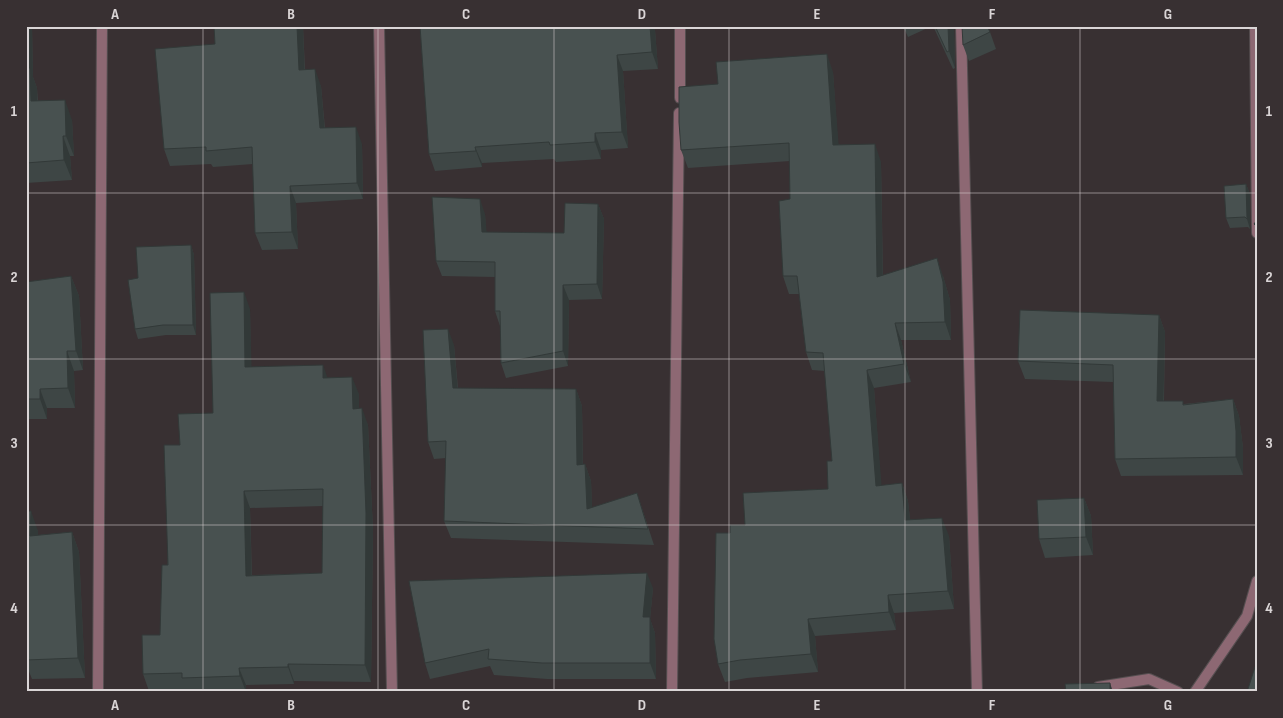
<svg xmlns="http://www.w3.org/2000/svg" width="1283" height="718" font-family="'Sofia Sans Condensed',sans-serif">
<style>
.lines{fill:none;stroke-linecap:round;stroke-linejoin:round}
.street-casing{stroke:#554e50;stroke-width:12}
.street{stroke:#8d6873;stroke-width:10}
.wall{fill:#3e4645;fill-rule:evenodd}
.shaded-wall{fill:#323938}
.building{fill:#485150;stroke:#323938;fill-rule:evenodd}
.grid{fill:none;stroke:#dad5d6;stroke-width:1;stroke-opacity:0.55}
.neatline{fill:none;stroke:#dad5d6;stroke-width:2}
.grid-label{font-size:16px;text-anchor:middle;font-weight:bold;fill:#dad5d6}
</style>
<rect width="100%" height="100%" fill="#383032"/>
<g class="lines">
<defs>
<g id="street">
<polyline points="379,26 392,692"/>
<polyline points="961,26 977,692"/>
<polyline points="1255,26 1257,233"/>
<polyline points="680,98 680,26"/>
<polyline points="1098,687 1149,679 1178,692"/>
<polyline points="98,692 102,26"/>
<polyline points="672,692 679,113"/>
<polyline points="1195,692 1247,616 1257,581"/>
</g>
</defs>
<use href="#street" class="street-casing"/>
<use href="#street" class="street"/>
</g>
<g class="wall">
<polygon points="26,26 32,26 33,77 37,88 38,101 72,120 74,156 70,156 72,180 26,183"/>
<polygon points="214,26 303,26 305,70 321,86 325,128 362,144 363,199 296,203 298,249 262,250 255,233 253,164 213,167 211,164 170,166 164,149 215,44"/>
<polygon points="420,26 654,26 655,30 658,69 623,71 628,148 601,150 601,159 556,162 554,159 482,163 482,167 435,171 429,154"/>
<polygon points="903,26 932,26 908,37"/>
<polygon points="933,26 954,26 955,68 953,69"/>
<polygon points="990,32 996,49 969,61 963,45"/>
<polygon points="833,72 838,144 881,162 883,275 943,276 950,300 951,340 901,340 911,382 874,388 881,486 902,483 908,501 910,520 949,536 954,609 894,613 896,630 815,636 818,672 747,678 725,682 718,664 730,533 745,525 828,489 832,461 825,371 812,370 806,352 799,294 789,294 783,276 790,199 790,161 688,168 681,150 718,84"/>
<polygon points="1246,184 1250,194 1250,229 1248,227 1230,228 1226,218"/>
<polygon points="598,204 604,219 602,299 569,300 568,366 506,378 501,363 500,326 495,311 495,277 442,276 436,261 485,214 486,233 564,233"/>
<polygon points="191,245 194,255 196,335 166,335 138,339 135,329 138,278"/>
<polygon points="71,276 79,296 83,370 74,371 75,408 47,408 47,419 26,419 26,282"/>
<path d="M250 309 251 367 327 378 359 394V408L368 425 373 530 371 682 294 681V684L246 685V692H187L186 690 149 691 143 674 160 635 180 445 213 413ZM323 506 322 573 252 575 250 508Z"/>
<polygon points="1159,315 1165,332 1164,401 1184,404 1233,399 1239,416 1243,448 1243,475 1121,476 1115,459 1113,382 1025,379 1018,361"/>
<polygon points="454,345 458,388 576,389 582,406 583,464 585,464 591,481 592,508 637,493 654,545 451,538 444,521 446,458 434,459 428,442"/>
<polygon points="1084,498 1091,516 1093,555 1045,558 1039,539"/>
<polygon points="26,511 38,531 38,535 72,532 79,552 85,678 32,679 26,664"/>
<polygon points="653,588 650,619 655,633 656,679 547,679 494,675 490,666 430,679 425,663"/>
</g>
<g class="shaded-wall">
<polygon points="26,26 32,26 33,77 37,88 38,121 31,101 26,68"/>
<polygon points="297,26 303,26 305,87 299,70"/>
<polygon points="650,26 654,26 655,30 658,69 652,52"/>
<polygon points="948,26 954,26 955,68 949,51"/>
<polygon points="827,54 833,72 840,162 833,145"/>
<polygon points="617,55 623,71 628,148 622,132"/>
<polygon points="315,69 321,86 326,145 320,128"/>
<polygon points="65,100 72,120 74,156 66,136"/>
<polygon points="356,127 362,144 363,199 357,183"/>
<polygon points="595,133 601,150 601,159 595,142"/>
<polygon points="63,136 70,156 72,180 64,160"/>
<polygon points="875,144 881,162 883,295 877,277"/>
<polygon points="475,147 482,163 482,167 476,151"/>
<polygon points="1246,184 1250,194 1250,229 1247,219"/>
<polygon points="290,186 296,203 298,249 292,232"/>
<polygon points="480,199 485,214 488,247 482,232"/>
<polygon points="598,204 604,219 602,299 597,284"/>
<polygon points="191,245 194,255 196,335 193,325"/>
<polygon points="937,258 943,276 950,300 951,340 945,322"/>
<polygon points="71,276 79,296 83,370 76,351"/>
<polygon points="563,285 569,300 568,366 563,351"/>
<polygon points="244,292 250,309 252,384 245,367"/>
<polygon points="1159,315 1165,332 1163,418 1157,401"/>
<polygon points="895,323 901,340 911,382 904,364"/>
<polygon points="448,329 454,345 459,405 453,388"/>
<polygon points="67,351 74,371 75,408 68,388"/>
<polygon points="323,365 329,382 323,378"/>
<polygon points="867,370 874,388 883,504 876,486"/>
<polygon points="352,377 359,394 359,426 353,409"/>
<polygon points="40,389 47,408 47,419 40,399"/>
<polygon points="576,389 582,406 583,481 577,465"/>
<polygon points="1233,399 1239,416 1243,448 1243,475 1236,457"/>
<polygon points="362,408 368,425 373,530 371,682 365,665"/>
<polygon points="585,464 591,481 593,526 587,509"/>
<polygon points="902,483 908,501 912,538 905,520"/>
<polygon points="244,491 250,508 252,593 246,576"/>
<polygon points="1084,498 1091,516 1093,555 1086,537"/>
<polygon points="31,511 38,531 37,555 30,536"/>
<polygon points="942,518 949,536 954,609 948,591"/>
<polygon points="72,532 79,552 85,678 78,658"/>
<polygon points="647,573 653,588 650,619 655,633 656,679 650,663 643,617"/>
<polygon points="888,595 894,613 896,630 889,612"/>
<polygon points="808,619 815,636 818,672 811,654"/>
<polygon points="288,664 294,681 294,684 288,667"/>
<polygon points="239,668 246,685 246,692 240,676"/>
<polygon points="1110,683 1113,692 1110,692"/>
</g>
<g class="building">
<polygon points="214,26 297,26 299,70 315,69 320,128 356,127 357,183 290,186 292,232 255,233 252,147 206,151 206,147 164,149 155,49 215,44"/>
<polygon points="420,26 650,26 652,52 617,55 622,132 595,133 595,142 550,145 549,142 475,147 476,151 429,154"/>
<polygon points="935,26 948,26 949,51 947,52"/>
<polygon points="962,26 987,26 990,32 963,45"/>
<polygon points="827,54 833,145 875,144 877,277 937,258 943,282 945,322 895,323 904,364 867,370 876,486 902,483 905,520 942,518 948,591 888,595 889,612 808,619 811,654 740,660 718,664 714,639 716,533 730,533 730,525 745,525 743,493 828,489 827,461 832,461 823,353 806,352 797,276 783,276 779,201 790,199 789,143 681,150 679,122 679,87 718,84 716,62"/>
<polygon points="26,65 26,68 30,68 31,101 65,100 66,136 63,136 64,160 26,163"/>
<polygon points="1246,184 1247,219 1245,217 1226,218 1224,186"/>
<polygon points="432,197 480,199 482,232 564,233 565,203 598,204 597,284 563,285 563,351 501,363 500,311 495,311 495,262 436,261"/>
<polygon points="1257,220 1257,227 1254,224"/>
<polygon points="191,245 193,325 163,325 135,329 128,280 138,278 136,247"/>
<polygon points="71,276 76,351 67,351 68,388 40,389 40,399 26,399 26,282"/>
<path d="M244 292 245 367 323 365V378L352 377 353 409 362 408 366 513 365 665 288 664V667L239 668 240 676 182 678V673L143 674 142 635H160L162 565H168L164 445H180L178 414 213 413 210 293ZM323 489 322 573 246 576 244 491Z"/>
<polygon points="1020,310 1159,315 1157,401 1183,401 1183,405 1233,399 1236,431 1236,457 1115,459 1113,365 1018,361"/>
<polygon points="448,329 453,388 576,389 577,465 585,464 587,509 637,493 648,529 444,521 446,441 428,442 423,330"/>
<polygon points="1084,498 1086,537 1039,539 1037,500"/>
<polygon points="26,511 31,511 30,536 72,532 78,658 26,660"/>
<polygon points="647,573 643,617 650,617 650,663 542,663 488,659 489,649 425,663 409,581"/>
<polygon points="1255,667 1257,668 1257,692 1247,692"/>
<polygon points="1110,683 1110,692 1066,692 1065,684"/>
</g>
<path class="grid" d="M203 26V692M378 26V692M554 26V692M729 26V692M905 26V692M1080 26V692M26 193H1257M26 359H1257M26 525H1257"/>
<rect width="1283" height="718" fill="none" stroke="#383032" stroke-width="55"/>
<rect x="28" y="28" width="1228" height="662" class="neatline"/>
<g class="grid-label">
<text x="115" y="19">A</text>
<text x="291" y="19">B</text>
<text x="466" y="19">C</text>
<text x="642" y="19">D</text>
<text x="817" y="19">E</text>
<text x="992" y="19">F</text>
<text x="1168" y="19">G</text>
<text x="14" y="116">1</text>
<text x="1269" y="116">1</text>
<text x="14" y="282">2</text>
<text x="1269" y="282">2</text>
<text x="14" y="448">3</text>
<text x="1269" y="448">3</text>
<text x="14" y="613">4</text>
<text x="1269" y="613">4</text>
<text x="115" y="710">A</text>
<text x="291" y="710">B</text>
<text x="466" y="710">C</text>
<text x="642" y="710">D</text>
<text x="817" y="710">E</text>
<text x="992" y="710">F</text>
<text x="1168" y="710">G</text>
</g>
</svg>
